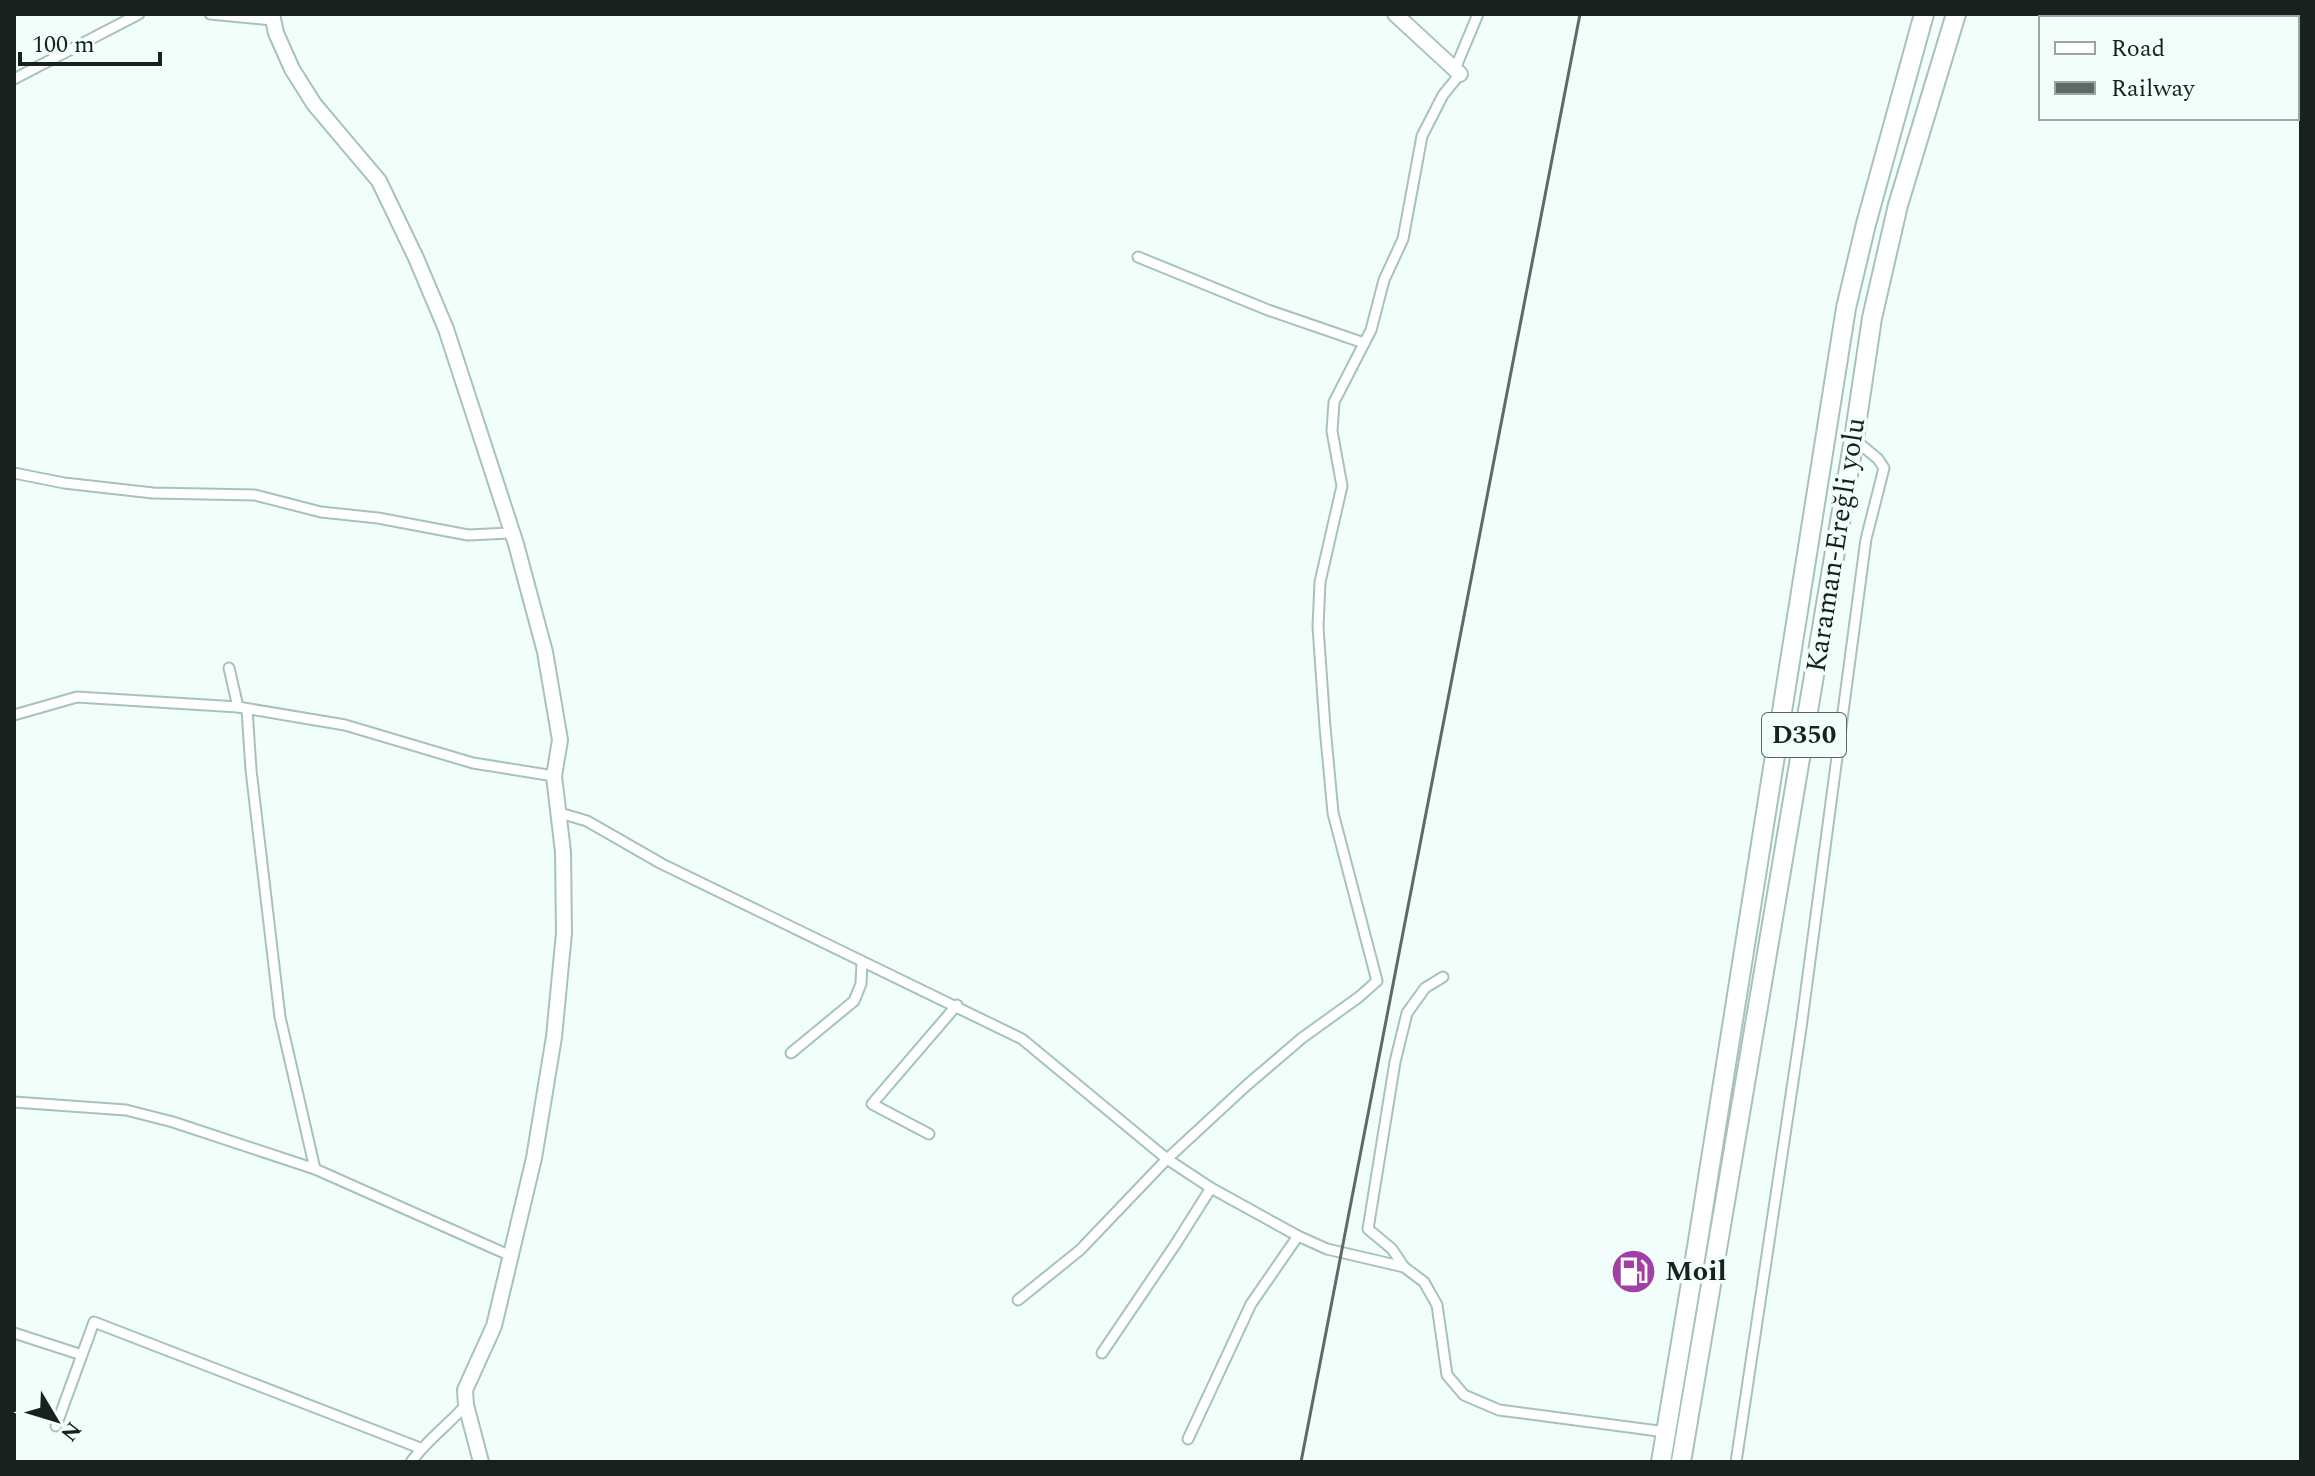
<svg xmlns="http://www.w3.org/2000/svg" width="2315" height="1476" font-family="Spectral,serif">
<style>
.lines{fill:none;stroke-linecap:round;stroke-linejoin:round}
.street-casing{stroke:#a6c3bb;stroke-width:13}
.secondary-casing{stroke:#a6c3bb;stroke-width:18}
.highway-casing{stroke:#a6c3bb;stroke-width:22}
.street{stroke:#fff;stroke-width:9}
.secondary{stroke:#fff;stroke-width:14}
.highway{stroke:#fff;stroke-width:18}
.rail{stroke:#5f6a67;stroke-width:3}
.labels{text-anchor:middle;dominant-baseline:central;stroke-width:7;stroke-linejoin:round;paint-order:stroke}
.shield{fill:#f2fefb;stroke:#596461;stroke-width:2}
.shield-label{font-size:26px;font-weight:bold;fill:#17221f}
.street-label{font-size:28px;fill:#17221f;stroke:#f2fefb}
.poi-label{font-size:28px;font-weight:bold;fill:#17221f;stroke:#f2fefb;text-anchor:start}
</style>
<rect width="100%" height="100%" fill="#f2fefb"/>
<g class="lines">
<defs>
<g id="street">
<polyline points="210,14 273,20"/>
<polyline points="1455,69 1478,14"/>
<polyline points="14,79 139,14"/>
<polyline points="1138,257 1268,310 1364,343"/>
<polyline points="14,473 64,483 153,493 255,495 321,512 378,518 468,535 512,533"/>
<polyline points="229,668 238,707"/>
<polyline points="247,709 251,770 280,1017 315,1169"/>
<polyline points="14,715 77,697 238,707 345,725 473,763 554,776"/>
<polyline points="560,813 587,821 662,864 1022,1039 1167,1159 1211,1188 1298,1236 1327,1249 1404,1267 1424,1282 1437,1305 1447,1375 1464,1395 1499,1410 1666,1432"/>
<polyline points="791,1053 854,1001 861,984 862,962"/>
<polyline points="14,1102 126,1110 173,1122 315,1169 511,1256"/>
<polyline points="929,1134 872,1104 957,1005"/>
<polyline points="1404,1267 1392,1249 1368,1229 1395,1062 1407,1013 1425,988 1443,977"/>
<polyline points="1018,1300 1080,1250 1167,1159 1247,1085 1302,1038 1359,997 1377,981 1333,813 1325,727 1318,627 1320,582 1342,486 1332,431 1334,402 1371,330 1384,280 1403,239 1422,136 1443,95 1460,74"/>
<polyline points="14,1333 82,1355"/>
<polyline points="1102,1353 1175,1245 1211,1188"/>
<polyline points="56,1426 94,1322 420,1448"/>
<polyline points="1188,1439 1251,1304 1298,1236"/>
<path d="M411 1462C426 1441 448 1425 466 1405"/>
<polyline points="1736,1462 1801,1028 1866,539 1884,468 1878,459 1854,439"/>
</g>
<g id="secondary">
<polyline points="272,14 276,33 292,69 314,104 379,181 416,258 446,329 516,544 545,652 560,740 554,776 563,852 564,933 554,1037 534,1158 494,1326 465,1390 466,1405 481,1462"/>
<polyline points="1395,14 1460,74"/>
</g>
<g id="highway">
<polyline points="1661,1462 1698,1241 1846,308 1866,224 1924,14"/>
<polyline points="1681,1462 1854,439 1872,318 1898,205 1956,14"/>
</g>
</defs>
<use href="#street" class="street-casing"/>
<use href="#secondary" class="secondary-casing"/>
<use href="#highway" class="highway-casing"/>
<use href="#street" class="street"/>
<use href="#secondary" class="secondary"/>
<use href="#highway" class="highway"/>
<polyline class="rail" points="1301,1462 1580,14"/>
</g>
<defs>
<symbol id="fuel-disc" viewBox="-11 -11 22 22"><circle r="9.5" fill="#a23fa5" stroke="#f2fefb"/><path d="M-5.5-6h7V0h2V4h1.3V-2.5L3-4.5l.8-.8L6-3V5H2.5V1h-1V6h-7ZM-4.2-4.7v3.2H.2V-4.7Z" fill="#fff"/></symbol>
</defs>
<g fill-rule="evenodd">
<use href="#fuel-disc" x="1608" y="1246" width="51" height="51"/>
</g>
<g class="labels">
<rect class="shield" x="1762" y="713" width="84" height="44" rx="6"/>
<g class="shield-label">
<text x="1804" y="735">D350</text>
</g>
<g class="street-label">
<text transform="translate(1836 545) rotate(-81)">Karaman-Ereğli yolu</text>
</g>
<g class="poi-label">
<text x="1665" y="1271">Moil</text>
</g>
</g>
<rect width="2315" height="1476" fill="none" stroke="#17221f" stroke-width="32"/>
<rect x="2039" y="16" width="260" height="104" fill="#f2fefb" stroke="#9aa6a3" stroke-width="2"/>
<rect x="2055" y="42" width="40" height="12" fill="#ffffff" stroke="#9aa6a3" stroke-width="2"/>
<text x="2111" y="56" font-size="24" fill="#17221f">Road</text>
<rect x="2055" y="82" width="40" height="12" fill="#5f6a67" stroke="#9aa6a3" stroke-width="2"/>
<text x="2111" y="96" font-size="24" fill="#17221f">Railway</text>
<g transform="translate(56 1420) rotate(128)" stroke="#f2fefb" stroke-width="6" paint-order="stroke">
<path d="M0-6L14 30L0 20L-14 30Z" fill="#17221f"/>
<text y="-12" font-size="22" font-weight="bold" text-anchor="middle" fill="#17221f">N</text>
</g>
<path d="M20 52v12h140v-12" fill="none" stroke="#17221f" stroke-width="4"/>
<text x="32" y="52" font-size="24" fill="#17221f" stroke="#f2fefb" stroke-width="6" paint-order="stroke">100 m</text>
</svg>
